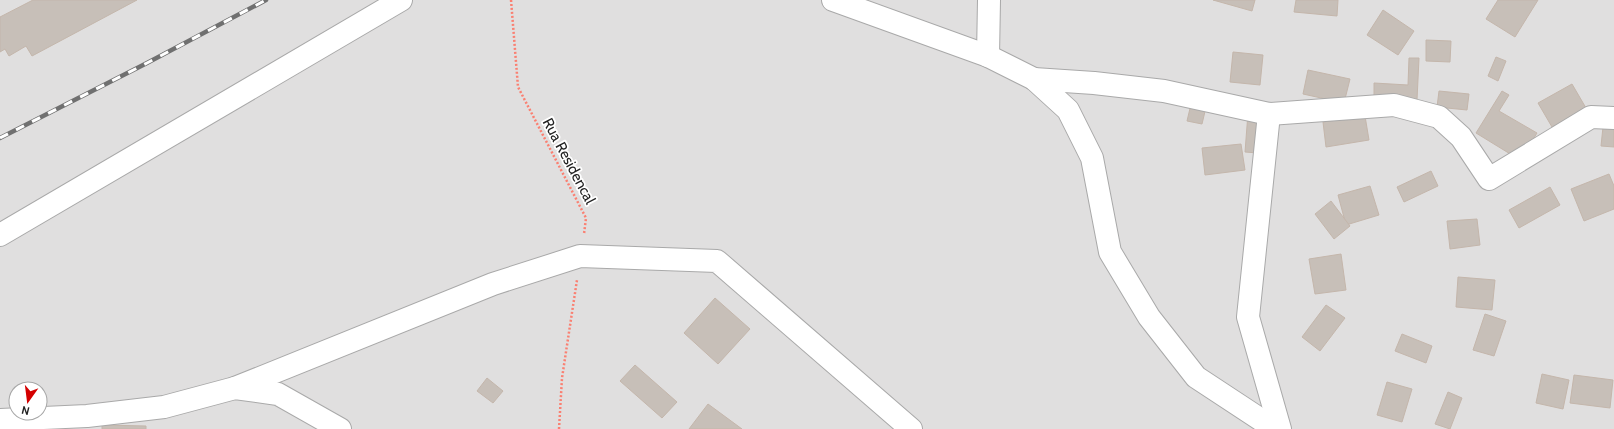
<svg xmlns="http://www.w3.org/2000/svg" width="1614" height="429" font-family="Cabin,sans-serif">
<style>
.residential{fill:#e0dfdf;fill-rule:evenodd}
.building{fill:#c7bfb8;stroke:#c4b6ab}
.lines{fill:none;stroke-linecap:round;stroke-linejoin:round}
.minor-casing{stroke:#a9a9a9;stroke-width:24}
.tertiary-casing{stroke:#a9a9a9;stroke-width:24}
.path{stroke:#fa8072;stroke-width:2.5;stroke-dasharray:2 2;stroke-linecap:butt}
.minor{stroke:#fff;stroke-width:22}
.tertiary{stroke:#fff;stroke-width:22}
.rail-casing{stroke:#707070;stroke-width:4.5}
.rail{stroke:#fff;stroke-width:3;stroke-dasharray:9;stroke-linecap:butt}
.labels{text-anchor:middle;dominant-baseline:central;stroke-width:3.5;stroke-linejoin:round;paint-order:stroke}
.street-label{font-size:15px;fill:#222;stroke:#fff}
</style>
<rect width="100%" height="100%" fill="#f2efe9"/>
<path class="residential" d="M0 0H1614V429H0ZM16 389H40V413H16Z"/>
<g class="building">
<polygon points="33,0 137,0 32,56 26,46 9,56 5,49 0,52 0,17"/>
<polygon points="1213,0 1255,0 1252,11"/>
<polygon points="1296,0 1338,0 1337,16 1294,12"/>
<polygon points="1498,0 1538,0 1515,37 1486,19"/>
<polygon points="1383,10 1414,31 1398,55 1367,35"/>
<polygon points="1426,40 1451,41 1450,62 1426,61"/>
<polygon points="1233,52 1263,55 1260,85 1230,82"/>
<polygon points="1496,57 1506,61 1498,81 1488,76"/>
<polygon points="1409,58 1419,58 1417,100 1374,98 1374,83 1408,85"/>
<polygon points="1308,70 1350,79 1344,103 1303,94"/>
<polygon points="1572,84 1586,108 1552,127 1538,103"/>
<polygon points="1439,91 1469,94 1467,110 1437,107"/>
<polygon points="1502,91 1509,95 1499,111 1537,133 1520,160 1476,133"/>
<polygon points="1192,100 1207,103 1202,124 1187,121"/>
<polygon points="1248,113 1261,114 1258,153 1245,152"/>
<polygon points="1365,116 1369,140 1326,147 1323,122"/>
<polygon points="1603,127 1614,128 1614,147 1601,146"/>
<polygon points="1241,144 1245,170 1205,175 1202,148"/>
<polygon points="1431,171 1438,186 1404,202 1397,187"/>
<polygon points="1609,174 1614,186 1614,209 1584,221 1571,189"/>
<polygon points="1370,186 1379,215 1346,225 1338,195"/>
<polygon points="1550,187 1560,205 1519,228 1509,210"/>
<polygon points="1331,201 1350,226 1334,239 1315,214"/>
<polygon points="1477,219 1480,245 1450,249 1447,221"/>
<polygon points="1341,254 1346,290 1315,294 1309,259"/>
<polygon points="1458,277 1495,280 1492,310 1456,307"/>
<polygon points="715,298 750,329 718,364 684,333"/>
<polygon points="1326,305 1345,318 1320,351 1302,337"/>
<polygon points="1485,314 1506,321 1494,356 1473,350"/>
<polygon points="1402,334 1432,346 1426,363 1395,351"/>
<polygon points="635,365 677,402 662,418 620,381"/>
<polygon points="1542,374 1569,380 1563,409 1536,403"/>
<polygon points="1574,375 1613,380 1610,408 1570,403"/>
<polygon points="487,378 503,391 493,403 477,391"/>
<polygon points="1387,382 1412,389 1402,422 1377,415"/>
<polygon points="1448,392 1462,398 1450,429 1435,424"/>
<polygon points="708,404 742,429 689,429"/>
<polygon points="102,425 146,426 146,429 102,429"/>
</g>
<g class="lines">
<defs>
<g id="minor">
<polyline points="833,0 988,56 1034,79 1068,110 1092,158 1110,252 1149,317 1196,377 1275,429"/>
<polyline points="988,56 989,0"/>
<polyline points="1034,79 1094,83 1164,91 1269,114 1394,105 1439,117 1461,137 1489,179 1591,117 1614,118"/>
<polyline points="1269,114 1248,317 1280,429"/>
<polyline points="0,235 401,0"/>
<polyline points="235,388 493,284 580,256 717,261 911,429"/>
</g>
<polyline id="tertiary" points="0,420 87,416 164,407 235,388 278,394 340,429"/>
</defs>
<use href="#minor" class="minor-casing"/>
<use href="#tertiary" class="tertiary-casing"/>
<g class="path">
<polyline points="511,0 518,87 586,218 584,234"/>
<polyline points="559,429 562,378 577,280"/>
</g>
<use href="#minor" class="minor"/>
<use href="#tertiary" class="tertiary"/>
<defs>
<polyline id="rail" points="0,138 147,63 266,0"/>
</defs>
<use href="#rail" class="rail-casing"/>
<use href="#rail" class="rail"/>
</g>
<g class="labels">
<g class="street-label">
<text transform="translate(569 161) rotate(62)">Rua Residencal</text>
</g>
</g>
<g transform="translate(28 401) rotate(194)"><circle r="19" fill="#ffffff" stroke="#a7a7a7"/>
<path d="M0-3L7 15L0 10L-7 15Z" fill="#d40000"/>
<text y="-6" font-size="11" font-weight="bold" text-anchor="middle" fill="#222222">N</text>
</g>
</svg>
